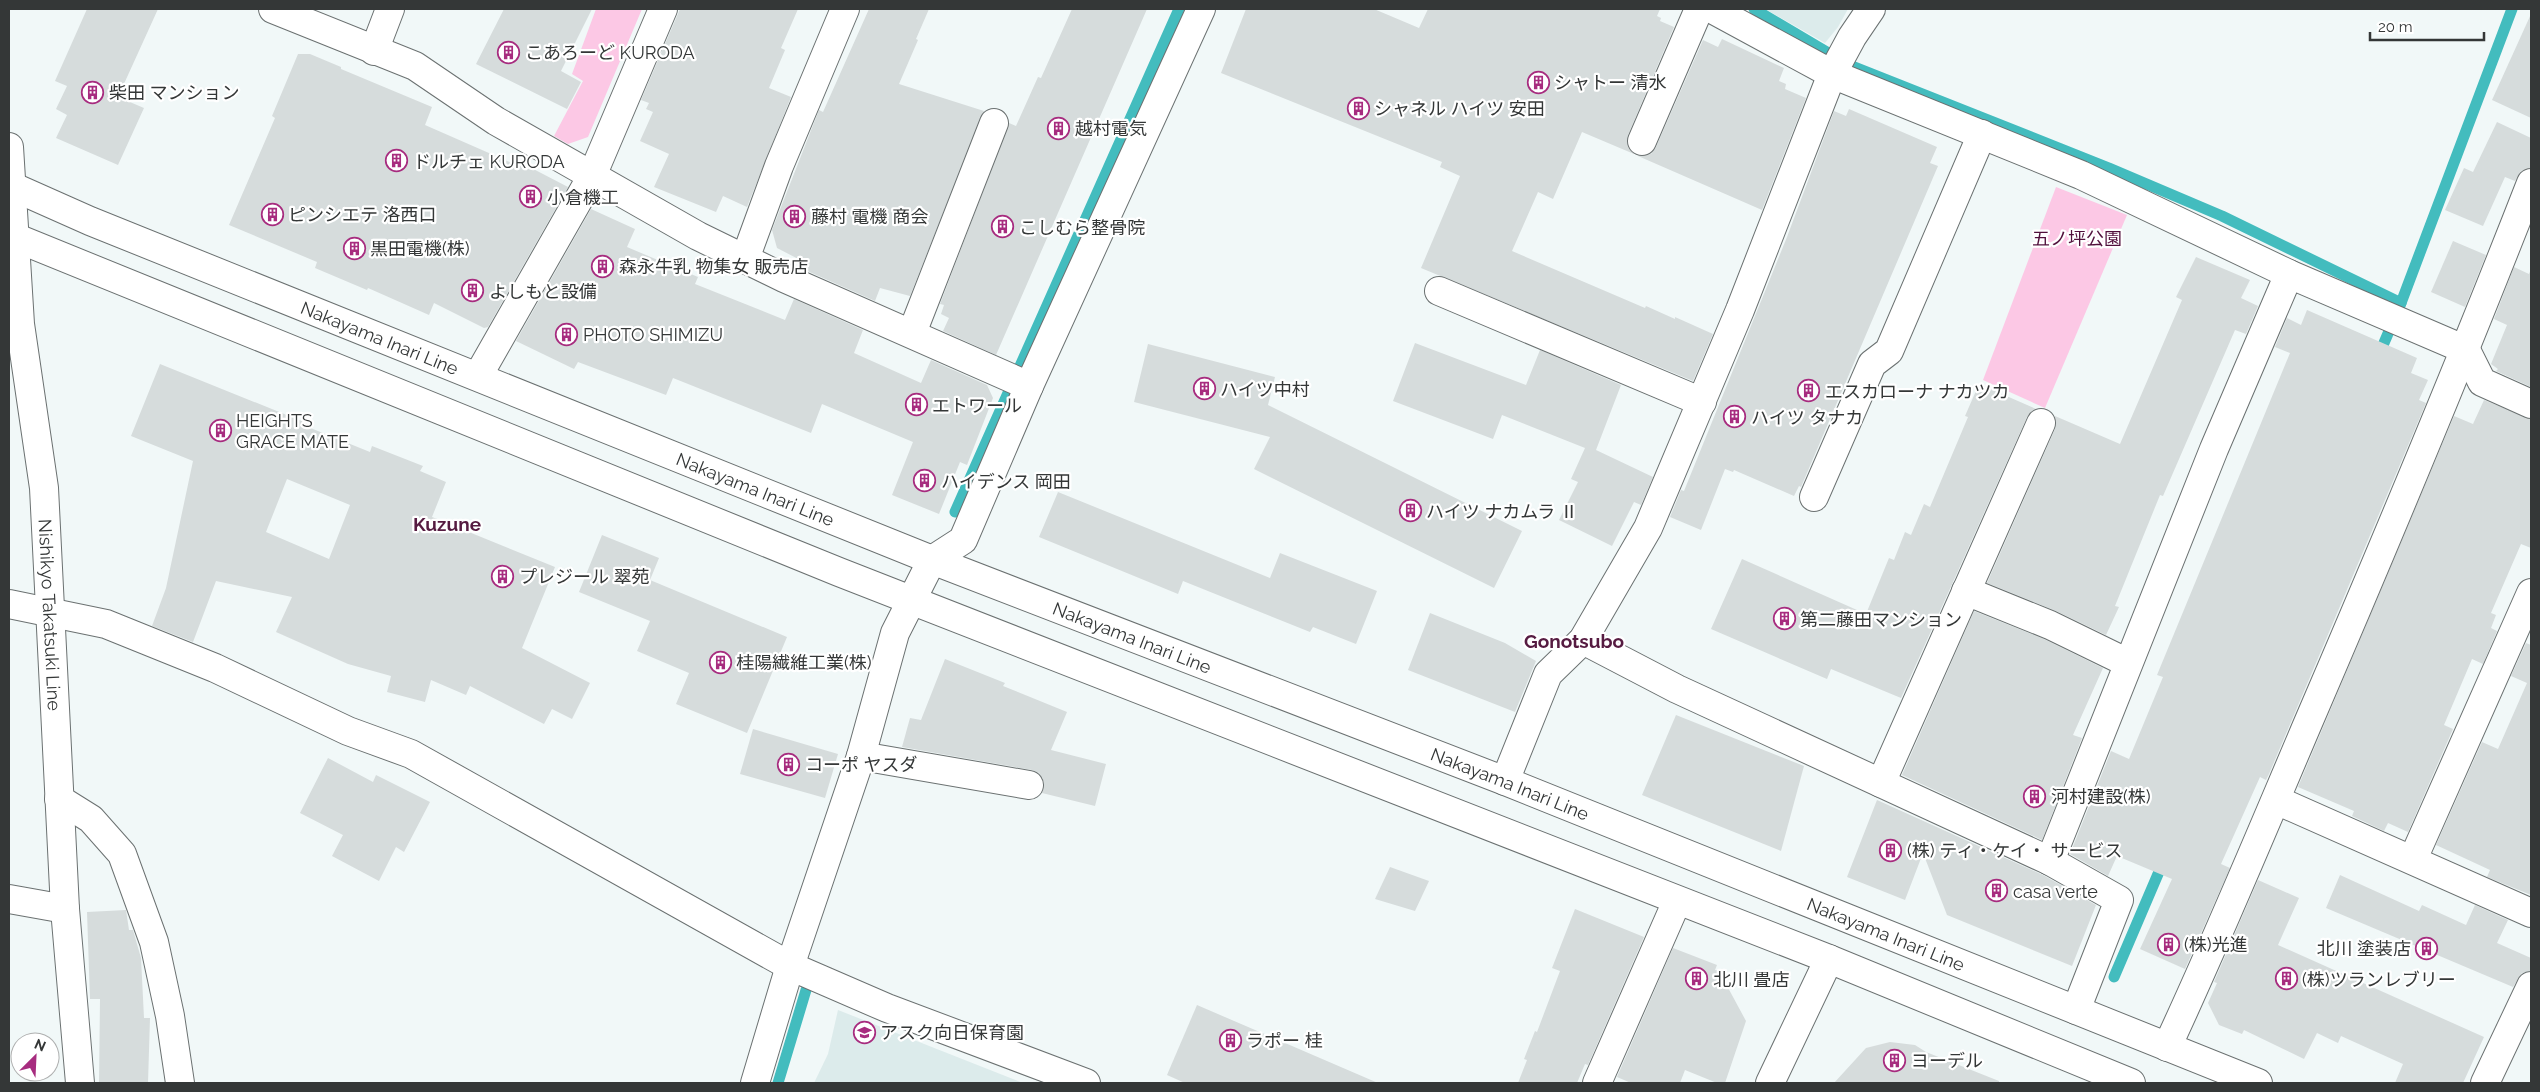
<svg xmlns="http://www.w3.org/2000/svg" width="2540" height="1092" font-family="Raleway,'Noto Sans JP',sans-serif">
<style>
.built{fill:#dcebeb}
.green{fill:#fcc8e5}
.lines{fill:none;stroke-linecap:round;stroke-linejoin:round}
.stream{stroke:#43bcbe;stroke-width:11}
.building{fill:#d6dcdc;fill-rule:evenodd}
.minor-casing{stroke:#6b7171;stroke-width:30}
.secondary-casing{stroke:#6b7171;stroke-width:30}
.primary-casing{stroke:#6b7171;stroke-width:30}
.minor{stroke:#fff;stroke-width:28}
.secondary{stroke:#fff;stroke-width:28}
.primary{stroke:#fff;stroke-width:28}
.labels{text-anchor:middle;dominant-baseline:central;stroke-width:4.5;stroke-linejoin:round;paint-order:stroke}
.poi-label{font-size:18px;fill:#343737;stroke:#fff;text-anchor:start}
.park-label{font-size:18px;fill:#51103c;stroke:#fff}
.street-label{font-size:18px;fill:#343737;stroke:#fff}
.neighbourhood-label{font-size:19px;font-weight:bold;fill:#561b41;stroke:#fff}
</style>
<rect width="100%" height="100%" fill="#f1f8f8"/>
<g class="built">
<polygon points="1765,9 1848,9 1838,27 1825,43"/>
<polygon points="838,1010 1023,1083 814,1083 828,1054"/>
</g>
<g class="green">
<polygon points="596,9 642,9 588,137 568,144 554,136 583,81 572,74"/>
<polygon points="2056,187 2127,215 2045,408 1983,380"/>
</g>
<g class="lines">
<g class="stream">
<polyline points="1754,9 1847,64 2109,168 2222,216 2401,303"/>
<polyline points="2378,357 2401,303 2512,9"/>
<polyline points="955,512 1179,9"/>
<polyline points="2114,977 2164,860"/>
<polyline points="778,1083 806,990"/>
</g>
</g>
<g class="building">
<polygon points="87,9 158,9 118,97 144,108 118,165 56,138 67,115 56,109 67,86 55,81"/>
<polygon points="504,9 592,9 561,71 581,82 567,109 476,64"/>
<polygon points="680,9 798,9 781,48 785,50 769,88 791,97 747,207 723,196 716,212 654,187 669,154 640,141 653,112 646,109 649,103 641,100"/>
<polygon points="869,9 929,9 916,39 918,40 899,84 984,111 910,296 880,288 875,301 805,270 808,264 777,248 772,230 819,110 823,112"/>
<polygon points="1072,9 1147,9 996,355 943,331 949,318 941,314 944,305 940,304 1009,123 1016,126 1038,77 1041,78"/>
<polygon points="1246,9 1374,9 1419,28 1428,9 1660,9 1657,16 1661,18 1660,21 1674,27 1628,135 1627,143 1634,154 1582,132 1553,199 1538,192 1512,251 1645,308 1646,306 1675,319 1675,317 1713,334 1693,381 1421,268 1460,176 1440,167 1442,162 1221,73"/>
<polygon points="2531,14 2531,118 2492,100"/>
<polygon points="1722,39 1784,68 1779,81 1786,84 1785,89 1806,98 1762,210 1638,156 1651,154 1656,147 1703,40 1718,47"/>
<polygon points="298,54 310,54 341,67 341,69 432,107 425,125 514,164 516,160 568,187 488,327 484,328 434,303 429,315 368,288 367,290 315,268 317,262 229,225 275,118 272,116"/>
<polygon points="1849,109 1937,147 1930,163 1938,166 1801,487 1799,486 1794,496 1734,470 1733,472 1725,469 1701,530 1670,517 1681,490 1684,491 1787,237 1834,111 1846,116"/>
<polygon points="2497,122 2531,138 2531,168 2521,171 2515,181 2505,177 2483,226 2445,210 2464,168 2473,172"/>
<polygon points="591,209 635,229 627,247 698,277 695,284 785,320 794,299 863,330 854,353 921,383 931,360 987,385 993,398 967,465 960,462 939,514 892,495 913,442 822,404 811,433 673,378 666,395 578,362 574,369 516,341"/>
<polygon points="2453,241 2486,255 2465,307 2431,292"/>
<polygon points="2196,257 2250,280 2241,298 2258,306 2246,334 2235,330 2163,496 2160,495 2115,606 2119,607 2106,635 2056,611 1987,583 2055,429 2055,416 2120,444 2182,300 2176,297"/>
<polygon points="2514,267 2529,274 2531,269 2531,387 2496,371 2498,369 2491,364 2507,325 2494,319"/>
<polygon points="2307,310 2417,358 2411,373 2428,380 2419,400 2426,403 2269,774 2266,780 2260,777 2221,864 2230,868 2185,969 2140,949 2172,879 2117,856 2108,876 2070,854 2111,751 2129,759 2163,677 2157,675 2290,353 2275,347 2287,318 2301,325"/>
<polygon points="1415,343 1526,385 1540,350 1621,385 1596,450 1653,477 1641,505 1634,502 1612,546 1559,520 1578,482 1571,479 1585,448 1502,415 1493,439 1393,401"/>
<polygon points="1148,344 1275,377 1268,405 1522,531 1494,588 1254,469 1270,437 1134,402"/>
<path d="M160 364 309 424 308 427 370 452 372 446 423 466 420 471 446 482 432 517 555 567 522 648 590 683 572 719 552 709 544 724 470 686 466 695 431 680 425 702 387 692 391 676 348 664 276 632 292 597 216 581 193 642 152 626 166 588 193 461 131 436ZM287 479 350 505 329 559 266 532Z"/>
<polygon points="1979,384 2036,409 2027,417 1901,698 1831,669 1827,679 1711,629 1742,559 1866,614 1889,558 1894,560 1905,532 1911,535 1924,504 1930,507 1968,417 1965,416"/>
<polygon points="2484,400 2531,419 2531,548 2521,544 2491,613 2496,615 2491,628 2497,631 2483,664 2472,659 2444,725 2453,729 2408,832 2388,823 2384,831 2352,816 2354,811 2298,787 2454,416 2473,424"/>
<polygon points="1058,492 1270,578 1280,553 1377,591 1356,644 1313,627 1310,632 1183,581 1178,594 1039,537"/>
<polygon points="602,535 659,558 650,580 787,637 747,733 676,704 689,673 637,651 650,621 579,592"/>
<polygon points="1974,611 2044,639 2103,668 2073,735 2082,738 2042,840 1902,775"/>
<polygon points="1430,613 1505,643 1536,661 1515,712 1408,670"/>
<polygon points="2526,643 2531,645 2531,895 2487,877 2490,870 2436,845 2482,742 2498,749 2527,683 2511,676"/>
<polygon points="945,659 1005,683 1003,686 1067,712 1051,750 1106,764 1095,806 1042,793 1043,779 1039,773 1032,770 902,747 910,718 921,720"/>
<polygon points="1676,715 1804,766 1781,851 1642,795"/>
<polygon points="753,729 838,754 825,798 740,774"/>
<polygon points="328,758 373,782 376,775 430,802 404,852 396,847 379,881 332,856 343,835 300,813"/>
<polygon points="1877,800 2043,875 2096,905 2072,966 1947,915 1923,853 1905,900 1847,877"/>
<polygon points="1390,867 1429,881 1415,911 1375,899"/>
<polygon points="2340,875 2419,911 2422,905 2466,925 2475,905 2508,920 2497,943 2531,958 2531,971 2522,973 2513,987 2326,908"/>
<polygon points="2258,880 2299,898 2278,945 2484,1037 2463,1083 2395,1083 2403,1064 2341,1036 2338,1043 2317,1033 2304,1059 2244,1030 2242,1034 2219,1025 2208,1003 2217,983 2214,982"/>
<polygon points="1575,909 1644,937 1588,1065 1585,1064 1577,1083 1518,1083 1527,1060 1524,1059 1535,1031 1537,1032 1560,971 1552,968"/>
<polygon points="126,910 129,930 133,930 141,958 144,1018 150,1018 148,1083 99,1083 100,999 90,999 87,912"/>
<polygon points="1673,948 1717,965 1715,970 1719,971 1746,1021 1725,1083 1717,1083 1685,1070 1680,1083 1631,1083 1617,1077"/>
<polygon points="1197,1005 1378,1083 1185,1083 1167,1075"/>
<polygon points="1890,1042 1915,1045 1926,1052 1999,1081 1999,1083 1834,1083 1866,1048"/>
</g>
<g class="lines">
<defs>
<g id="minor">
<polyline points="273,9 415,66 496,121 698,236 784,278 1029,386"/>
<polyline points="1712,9 1832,74 2081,175 2289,274 2466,350 2482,382 2531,404"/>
<polyline points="374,51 390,9"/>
<polyline points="1642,141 1699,9"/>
<polyline points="745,259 779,166 845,9"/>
<polyline points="1439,291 1702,402"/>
<polyline points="912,333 994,123"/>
<polyline points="478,376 592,176 663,9"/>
<polyline points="1814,497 1872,364 1889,351 1982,134"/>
<polyline points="1966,591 2050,625 2128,663"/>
<polyline points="9,604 106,624 215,668 348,731 411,754 790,966 887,1008 1086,1083"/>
<polyline points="1583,640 1677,689 2050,861 2119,900 2076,1010"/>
<polyline points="861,756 1029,785"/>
<polyline points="1505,781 1548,674 1583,640 1648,528 1740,310 1832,74 1852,37 1871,9"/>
<polyline points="1881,783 2041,423"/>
<polyline points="59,799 91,819 122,854 154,942 170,1016 180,1083"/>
<polyline points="2276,800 2531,913"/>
<polyline points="2413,859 2531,593"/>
<polyline points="2050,861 2214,449 2289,274"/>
<polyline points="9,899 65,909"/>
<path d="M2167 1047C2217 940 2262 831 2308 723 2385 544 2460 365 2531 183"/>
<polyline points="755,1083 790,966 861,756 895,633 932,560 963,540 1029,386 1201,9"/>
<polyline points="1597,1083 1677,901"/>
<polyline points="1770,1083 1829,959"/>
<polyline points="2485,1083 2531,986"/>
</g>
<g id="secondary">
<path id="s1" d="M9 185 90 221 932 560 1505 781 2258 1083"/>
<polyline points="9,235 839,572 1829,959 2131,1083"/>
</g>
<g id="primary">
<path id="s2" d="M9 147 20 324 44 488 65 909 80 1083"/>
</g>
</defs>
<use href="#minor" class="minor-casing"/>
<use href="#secondary" class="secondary-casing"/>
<use href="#primary" class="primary-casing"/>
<use href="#minor" class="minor"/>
<use href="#secondary" class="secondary"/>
<use href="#primary" class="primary"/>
</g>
<defs>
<symbol id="building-ring" viewBox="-11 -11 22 22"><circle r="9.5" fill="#fff" stroke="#a72c7f" stroke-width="1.5"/><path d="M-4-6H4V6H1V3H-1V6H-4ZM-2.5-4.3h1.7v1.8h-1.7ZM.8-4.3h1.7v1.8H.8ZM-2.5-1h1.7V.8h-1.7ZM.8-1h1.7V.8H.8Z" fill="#a72c7f"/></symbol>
<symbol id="school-ring" viewBox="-11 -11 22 22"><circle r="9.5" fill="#fff" stroke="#a72c7f" stroke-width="1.5"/><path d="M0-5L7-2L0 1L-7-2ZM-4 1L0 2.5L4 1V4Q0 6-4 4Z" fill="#a72c7f"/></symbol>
</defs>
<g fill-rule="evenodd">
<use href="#building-ring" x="496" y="40" width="25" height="25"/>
<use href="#building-ring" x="1526" y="70" width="25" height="25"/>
<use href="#building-ring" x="80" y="80" width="25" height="25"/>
<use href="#building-ring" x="1346" y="96" width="25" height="25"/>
<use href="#building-ring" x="1046" y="116" width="25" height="25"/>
<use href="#building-ring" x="384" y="148" width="25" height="25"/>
<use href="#building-ring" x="518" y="184" width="25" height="25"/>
<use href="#building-ring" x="260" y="202" width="25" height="25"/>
<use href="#building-ring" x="782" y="204" width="25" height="25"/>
<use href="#building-ring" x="990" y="214" width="25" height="25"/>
<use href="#building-ring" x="342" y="236" width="25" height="25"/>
<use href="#building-ring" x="590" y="254" width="25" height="25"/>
<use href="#building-ring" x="460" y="278" width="25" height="25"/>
<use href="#building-ring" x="554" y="322" width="25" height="25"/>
<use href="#building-ring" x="1192" y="376" width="25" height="25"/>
<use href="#building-ring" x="1796" y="378" width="25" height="25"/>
<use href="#building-ring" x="904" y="392" width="25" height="25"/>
<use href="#building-ring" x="1722" y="404" width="25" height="25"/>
<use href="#building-ring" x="208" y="418" width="25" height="25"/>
<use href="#building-ring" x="912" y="468" width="25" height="25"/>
<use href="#building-ring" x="1398" y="498" width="25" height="25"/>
<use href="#building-ring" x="490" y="564" width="25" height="25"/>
<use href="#building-ring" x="1772" y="606" width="25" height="25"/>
<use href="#building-ring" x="708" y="650" width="25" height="25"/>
<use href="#building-ring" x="776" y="752" width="25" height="25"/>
<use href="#building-ring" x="2022" y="784" width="25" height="25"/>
<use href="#building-ring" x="1878" y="838" width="25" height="25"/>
<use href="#building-ring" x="1984" y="878" width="25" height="25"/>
<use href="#building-ring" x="2156" y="932" width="25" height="25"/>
<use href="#building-ring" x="2414" y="936" width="25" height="25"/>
<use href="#building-ring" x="1684" y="966" width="25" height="25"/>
<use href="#building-ring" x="2274" y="966" width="25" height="25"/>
<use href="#school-ring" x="852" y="1020" width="25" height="25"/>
<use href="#building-ring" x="1218" y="1028" width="25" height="25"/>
<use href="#building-ring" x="1882" y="1048" width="25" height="25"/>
</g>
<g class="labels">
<g class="poi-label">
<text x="525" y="52">こあろーど KURODA</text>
<text x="1554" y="82">シャトー 清水</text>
<text x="109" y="92">柴田 マンション</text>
<text x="1374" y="108">シャネル ハイツ 安田</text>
<text x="1075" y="128">越村電気</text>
<text x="413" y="161">ドルチェ KURODA</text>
<text x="547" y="197">小倉機工</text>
<text x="288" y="214">ピンシエテ 洛西口</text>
<text x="811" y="216">藤村 電機 商会</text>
<text x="1019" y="227">こしむら整骨院</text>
<text x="370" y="248">黒田電機(株)</text>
<text x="619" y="266">森永牛乳 物集女 販売店</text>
<text x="489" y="291">よしもと設備</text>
<text x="583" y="334">PHOTO SHIMIZU</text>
<text x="1220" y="389">ハイツ中村</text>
<text x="1825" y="391">エスカローナ ナカツカ</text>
<text x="932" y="405">エトワール</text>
<text x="1751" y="417">ハイツ タナカ</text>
<text x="236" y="420">HEIGHTS<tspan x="236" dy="21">GRACE MATE</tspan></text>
<text x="941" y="481">ハイデンス 岡田</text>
<text x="1426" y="511">ハイツ ナカムラ Ⅱ</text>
<text x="519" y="576">プレジール 翠苑</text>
<text x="1800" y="619">第二藤田マンション</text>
<text x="736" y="662">桂陽繊維工業(株)</text>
<text x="805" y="764">コーポ ヤスダ</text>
<text x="2051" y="796">河村建設(株)</text>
<text x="1907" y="850">(株) ティ・ケイ・ サービス</text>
<text x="2013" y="891">casa verte</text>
<text x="2184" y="944">(株)光進</text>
<text x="2411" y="948" text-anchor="end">北川 塗装店</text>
<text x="1713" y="979">北川 畳店</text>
<text x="2302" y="979">(株)ツランレブリー</text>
<text x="880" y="1032">アスク向日保育園</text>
<text x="1246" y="1040">ラポー 桂</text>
<text x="1911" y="1060">ヨーデル</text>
</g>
<g class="park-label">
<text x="2077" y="238">五ノ坪公園</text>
</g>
<g class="street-label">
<text stroke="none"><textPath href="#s1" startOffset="401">Nakayama Inari Line</textPath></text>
<text stroke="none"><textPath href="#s1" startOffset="806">Nakayama Inari Line</textPath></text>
<text stroke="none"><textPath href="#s2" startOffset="470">Nishikyo Takatsuki Line</textPath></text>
<text stroke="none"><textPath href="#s1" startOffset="1211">Nakayama Inari Line</textPath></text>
<text stroke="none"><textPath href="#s1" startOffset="1616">Nakayama Inari Line</textPath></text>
<text stroke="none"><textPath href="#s1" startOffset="2021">Nakayama Inari Line</textPath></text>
</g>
<g class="neighbourhood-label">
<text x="447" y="524">Kuzune</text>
<text x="1574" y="641">Gonotsubo</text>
</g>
</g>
<rect width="2540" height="1092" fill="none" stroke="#343737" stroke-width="20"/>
<g transform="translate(35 1057) rotate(24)"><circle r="24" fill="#ffffff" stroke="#aeafaf"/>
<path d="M0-4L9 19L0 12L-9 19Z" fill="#a72c7f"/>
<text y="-8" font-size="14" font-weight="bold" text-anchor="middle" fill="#343737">N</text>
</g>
<path d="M2370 32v8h114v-8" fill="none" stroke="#343737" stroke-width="2.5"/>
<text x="2378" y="32" font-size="15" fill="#343737" stroke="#ffffff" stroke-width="4" paint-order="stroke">20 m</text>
</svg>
